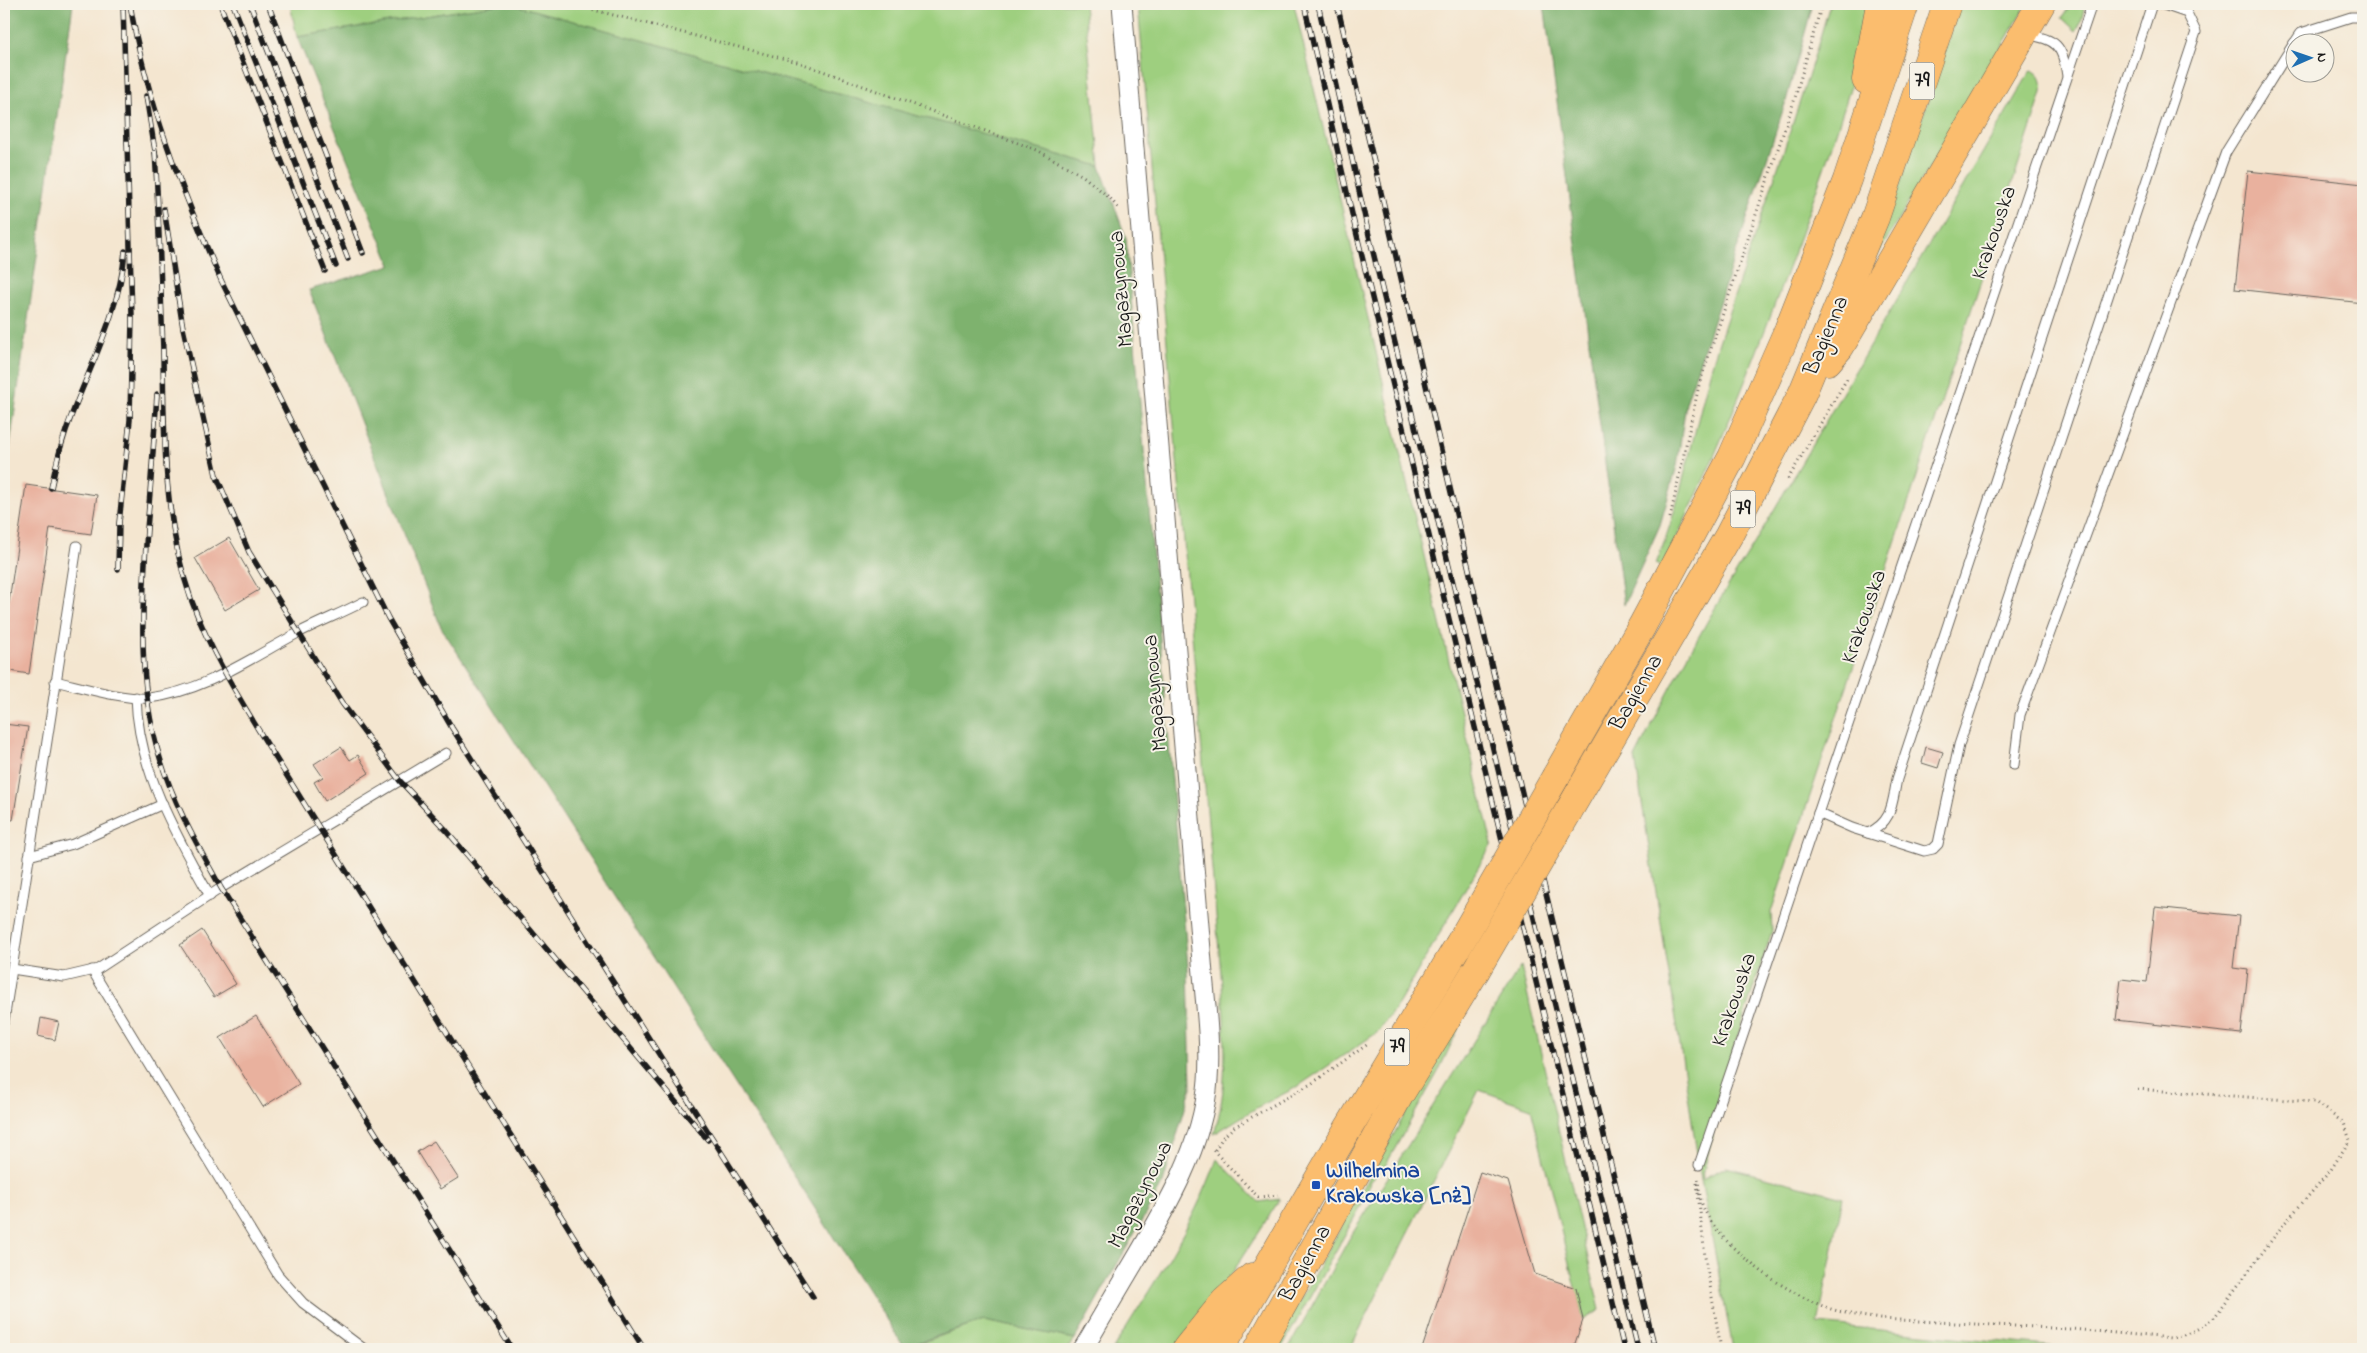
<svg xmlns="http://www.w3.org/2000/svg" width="2367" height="1353" font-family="'Indie Flower',sans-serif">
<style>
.green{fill:#9ecf7f;stroke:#5d764e}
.forest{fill:#7eb26e;stroke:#4d6745}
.building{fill:#e9b19e}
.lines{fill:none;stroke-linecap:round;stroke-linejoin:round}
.service-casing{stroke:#68635b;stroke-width:11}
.minor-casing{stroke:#68635b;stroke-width:21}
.primary-casing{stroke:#68635b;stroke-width:29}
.path{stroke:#68635b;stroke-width:3;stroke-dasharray:1 4;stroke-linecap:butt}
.service{stroke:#fff;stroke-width:9}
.minor{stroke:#fff;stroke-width:19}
.primary{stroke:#fbbd6e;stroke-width:28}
.rail-casing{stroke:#1c1c1c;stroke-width:5.5}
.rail{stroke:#f7f3e8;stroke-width:4;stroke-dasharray:11;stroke-linecap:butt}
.primary-bridge-casing{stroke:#68635b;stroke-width:29;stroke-linecap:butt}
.primary-bridge{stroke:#fbbd6e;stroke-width:28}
.transit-dot{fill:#1a4fb4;stroke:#f7f3e8;stroke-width:2}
.labels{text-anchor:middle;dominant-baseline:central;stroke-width:4;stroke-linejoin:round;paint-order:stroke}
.shield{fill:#f7f3e8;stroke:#5e5c59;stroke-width:1}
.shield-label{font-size:21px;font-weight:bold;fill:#1c1c1c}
.street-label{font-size:22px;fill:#1c1c1c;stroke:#f7f3e8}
.transit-label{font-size:22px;font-weight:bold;fill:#164399;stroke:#f7f3e8;text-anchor:start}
</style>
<rect width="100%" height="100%" fill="#f7f3e8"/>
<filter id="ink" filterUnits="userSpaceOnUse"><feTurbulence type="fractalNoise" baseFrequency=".02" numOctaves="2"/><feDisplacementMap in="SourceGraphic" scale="10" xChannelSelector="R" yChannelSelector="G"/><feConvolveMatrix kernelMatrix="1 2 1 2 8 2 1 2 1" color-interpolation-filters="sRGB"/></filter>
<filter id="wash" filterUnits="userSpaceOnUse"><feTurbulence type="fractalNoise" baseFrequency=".0096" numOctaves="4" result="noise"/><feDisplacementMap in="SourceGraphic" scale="20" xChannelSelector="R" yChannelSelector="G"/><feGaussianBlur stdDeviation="1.12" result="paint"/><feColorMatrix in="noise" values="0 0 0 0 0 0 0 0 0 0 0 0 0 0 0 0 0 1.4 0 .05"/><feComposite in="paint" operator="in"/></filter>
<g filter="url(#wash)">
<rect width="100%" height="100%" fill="#f4e6d0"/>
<g class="green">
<polygon points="290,4 500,4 297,37"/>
<polygon points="511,4 1084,4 1100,166"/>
<path d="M1138 4H1294L1492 844 1399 1003 1378 1032 1297 1087 1258 1107 1214 1134C1229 1085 1225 1037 1222 986Z"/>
<path d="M1830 4H1873C1852 93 1821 178 1790 263 1752 367 1712 469 1662 567L1656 564C1685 492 1696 415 1719 342 1756 229 1797 118 1830 4Z"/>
<polygon points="1960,4 2027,4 1875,259 1873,258 1907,164"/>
<polygon points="2071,4 2085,4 2081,22 2076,31 2062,18"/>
<path d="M2031 70C2043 74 2044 85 2041 96L1911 495 1771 912 1772 931 1732 1053 1702 1179 1726 1167 1843 1197 1818 1324 2079 1349H1733L1701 1179 1635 758C1671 685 1710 613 1754 544Z"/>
<polygon points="1521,966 1600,1310 1583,1320 1531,1108 1479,1090 1350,1349 1288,1349 1349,1239"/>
<polygon points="1459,1019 1462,1021 1438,1072 1384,1168 1370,1181 1367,1195 1281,1349 1272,1349"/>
<path d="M1217 1159 1259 1202 1280 1199 1218 1295 1173 1349H1113C1150 1288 1193 1227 1217 1159Z"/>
<polygon points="984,1321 1075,1339 1067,1349 902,1349"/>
</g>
<g class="forest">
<polygon points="4,4 73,4 4,487"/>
<polygon points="500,4 511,4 1100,166 1126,238 1188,967 1191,1088 1163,1183 1075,1339 984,1321 904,1347 441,627 309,290 391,265 297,37"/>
<polygon points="1544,4 1813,4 1786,101 1686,403 1677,466 1660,525 1624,605"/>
</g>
<g id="blocks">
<g class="building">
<polygon points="2248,171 2363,184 2363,303 2235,289"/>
<polygon points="26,485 97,495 91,534 50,528 29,674 4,670 4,636"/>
<polygon points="229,538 259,590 225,610 195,558"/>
<polygon points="4,724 28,727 13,820 4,819"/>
<polygon points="341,747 350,760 358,755 369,773 325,801 314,782 323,777 314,764"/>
<polygon points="1926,747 1943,752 1938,768 1922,763"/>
<polygon points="2155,907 2239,916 2233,968 2248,970 2241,1034 2116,1020 2121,979 2147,982"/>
<polygon points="202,930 236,984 214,997 180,945"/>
<polygon points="256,1016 299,1084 263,1107 220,1038"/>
<polygon points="41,1018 59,1022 55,1040 38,1036"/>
<polygon points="434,1141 458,1178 440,1189 417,1152"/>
<polygon points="1480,1172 1508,1181 1535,1274 1576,1288 1583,1320 1573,1349 1422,1349"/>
</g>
</g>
</g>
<g filter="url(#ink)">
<use href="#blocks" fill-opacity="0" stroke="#68635b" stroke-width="1"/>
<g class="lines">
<defs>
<g id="service">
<path d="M2026 35C2056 38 2063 46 2067 76"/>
<polyline points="2295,42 2301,33 2351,17 2363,17"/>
<path d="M55 681C81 687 124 700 149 698 205 691 249 659 298 633 319 622 342 613 363 602"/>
<path d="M136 697C138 769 175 834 210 896"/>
<polyline points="2014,765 2020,715 2226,152 2294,43"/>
<polyline points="1818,813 1852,828 1924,851 1933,849 1938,844 1959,745 2196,32 2187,13 2161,4"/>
<path d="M1868 833C1893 822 1892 803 1897 779L2152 4"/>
<polyline points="29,856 73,844 163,804"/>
<polyline points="12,969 64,977 98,969 221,888 446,753"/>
<polyline points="92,970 278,1275 303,1303 364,1349"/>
<polyline points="4,1021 77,546"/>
<polyline points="1699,1165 2092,4"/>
</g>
<path id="minor" d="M1083 1349C1098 1324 1112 1299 1127 1274 1162 1215 1203 1150 1208 1080 1211 1041 1205 1001 1202 962L1122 4"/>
<g id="primary">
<polyline points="1866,80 1880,4"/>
<polyline points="1828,361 1840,347 2041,4"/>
<polyline points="1556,776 1642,626 1732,457 1788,330 1847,180 1905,4"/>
<polyline points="1568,812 1729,535 1802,394 1875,218 1947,4"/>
<polyline points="1186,1349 1224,1302 1252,1277"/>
<polyline points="1220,1349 1337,1147 1458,946"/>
<polyline points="1258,1349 1399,1096 1475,972"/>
</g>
</defs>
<use href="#service" class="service-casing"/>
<use href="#minor" class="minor-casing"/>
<use href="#primary" class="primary-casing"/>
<g class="path">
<polyline points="579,4 594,10 801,63 1037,150 1083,176 1110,198 1118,208"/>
<polyline points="1788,479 1848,377"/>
<polyline points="1670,518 1699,385 1794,101 1822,4"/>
<polyline points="1213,1150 1258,1197 1278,1195"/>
<polyline points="1215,1150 1223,1137 1234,1127 1311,1084 1368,1044"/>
<path d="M1698 1179C1699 1189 1700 1201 1704 1209 1723 1250 1786 1293 1828 1308 1845 1314 1862 1316 1880 1319L2071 1329 2171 1338C2188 1335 2199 1329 2213 1319L2283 1225 2330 1171 2350 1140 2344 1123 2315 1102 2136 1089"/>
<polyline points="1697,1183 1705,1257 1721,1349"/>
</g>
<use href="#service" class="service"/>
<use href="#minor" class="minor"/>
<use href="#primary" class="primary"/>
<defs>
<g id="rail">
<path d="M130 4C146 100 182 191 221 280L388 618 452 728 813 1297"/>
<polyline points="220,4 325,271"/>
<polyline points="233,4 336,266"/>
<polyline points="250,4 348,259"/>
<polyline points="268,4 363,253"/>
<polyline points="1304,4 1355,227 1624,1349"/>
<polyline points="1318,4 1367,227 1638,1349"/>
<polyline points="1337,4 1485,638 1655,1349"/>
<polyline points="146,96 156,157"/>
<path d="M155 151C159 218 161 285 163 352 164 435 163 519 191 599 211 654 242 703 272 752L644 1349"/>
<polyline points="164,209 183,328 216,475 249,552 342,703 400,781 446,830 708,1140"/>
<path d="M157 394C154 439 151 484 147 529 142 606 137 684 160 758 174 805 198 846 221 888L512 1349"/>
<path d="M51 488C56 463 62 439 72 414 93 360 120 309 125 251"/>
<polyline points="118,569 119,523 130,420 132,316 123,4"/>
</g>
</defs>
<use href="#rail" class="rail-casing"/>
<use href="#rail" class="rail"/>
<defs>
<g id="primary-bridge">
<polyline points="1458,946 1556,776"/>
<polyline points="1475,972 1568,812"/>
</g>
</defs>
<use href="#primary-bridge" class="primary-bridge-casing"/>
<use href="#primary-bridge" class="primary-bridge"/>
</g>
</g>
<rect class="transit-dot" x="1311" y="1180" width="10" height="10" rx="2.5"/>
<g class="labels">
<g class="shield">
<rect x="1909.5" y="62.5" width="25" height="37" rx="4"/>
<rect x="1730.5" y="490.5" width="25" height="37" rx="4"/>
<rect x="1384.5" y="1028.5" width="25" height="37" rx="4"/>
</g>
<g class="shield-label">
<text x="1922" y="81">79</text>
<text x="1743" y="509">79</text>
<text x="1397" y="1047">79</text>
</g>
<g class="street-label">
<text transform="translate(1995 233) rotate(-71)">Krakowska</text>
<text transform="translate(1122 289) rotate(-95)">Magazynowa</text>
<text transform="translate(1827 336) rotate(-67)">Bagienna</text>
<text transform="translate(1865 617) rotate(-71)">Krakowska</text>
<text transform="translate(1156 693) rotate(-95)">Magazynowa</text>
<text transform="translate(1637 693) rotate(-60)">Bagienna</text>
<text transform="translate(1735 1000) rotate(-71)">Krakowska</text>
<text transform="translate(1141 1195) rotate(-63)">Magazynowa</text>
<text transform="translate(1306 1264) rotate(-61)">Bagienna</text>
</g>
<g class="transit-label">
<text x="1326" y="1172">Wilhelmina<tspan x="1326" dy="25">Krakowska [nż]</tspan></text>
</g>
</g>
<rect width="2367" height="1353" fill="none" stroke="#f7f3e8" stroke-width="20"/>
<g transform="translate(2310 58) rotate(88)"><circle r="24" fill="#f7f3e8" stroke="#9f9d96"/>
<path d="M0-4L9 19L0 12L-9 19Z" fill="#1f6fb2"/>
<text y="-8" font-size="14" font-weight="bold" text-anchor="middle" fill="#1c1c1c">N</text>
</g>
</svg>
